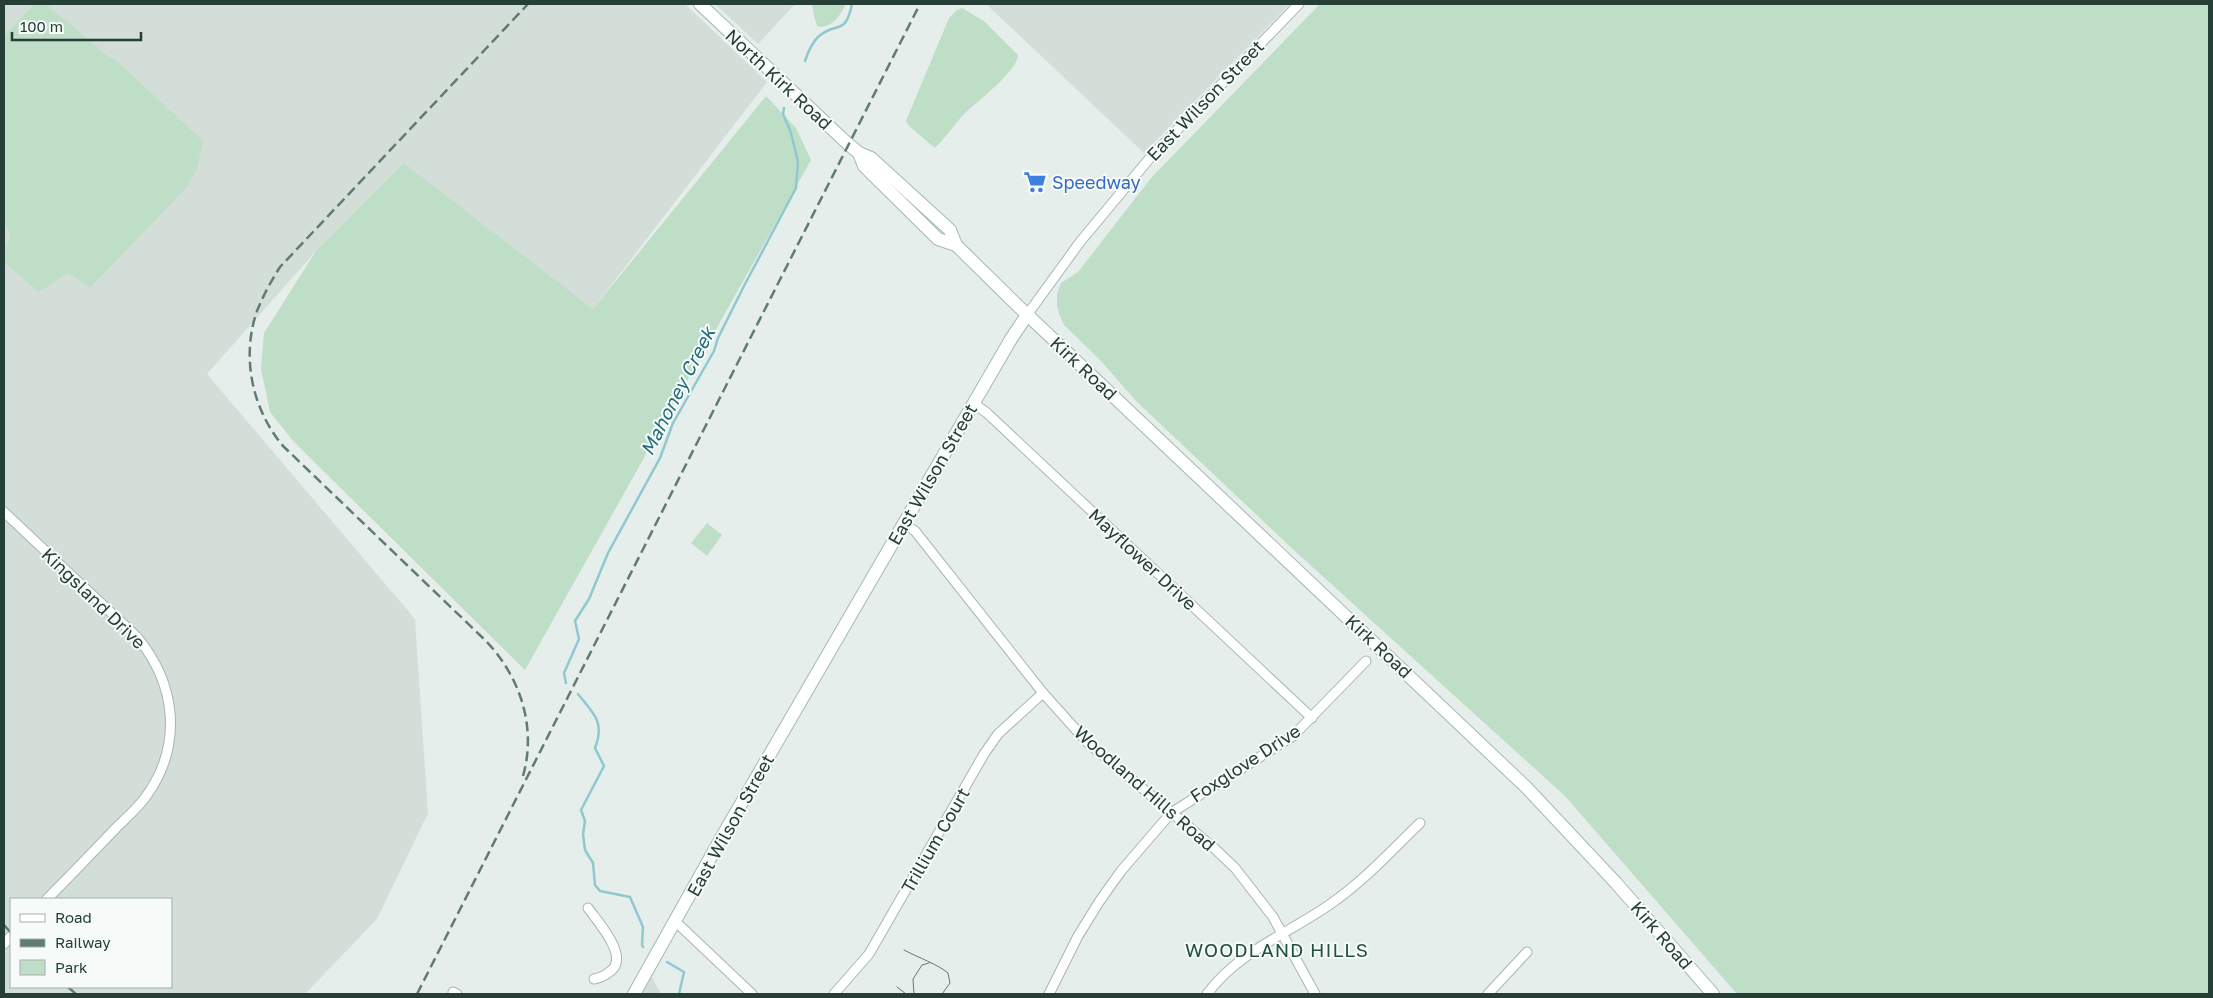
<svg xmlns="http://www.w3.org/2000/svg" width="2213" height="998" font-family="'Golos Text',sans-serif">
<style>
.built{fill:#d4ded9;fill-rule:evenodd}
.green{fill:#bfdec7}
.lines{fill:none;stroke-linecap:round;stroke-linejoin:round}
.stream{stroke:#90c8d0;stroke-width:2.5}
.street-casing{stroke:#a8b6b1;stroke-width:11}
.secondary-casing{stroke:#a4b9b1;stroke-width:14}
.street{stroke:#fff;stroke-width:9}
.secondary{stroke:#fff;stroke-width:12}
.tram{stroke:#607b72;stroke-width:1}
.rail{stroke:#607b72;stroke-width:2.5;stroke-dasharray:10 5;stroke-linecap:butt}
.labels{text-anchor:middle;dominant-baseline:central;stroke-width:4;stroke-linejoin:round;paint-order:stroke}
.street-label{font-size:18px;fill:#253f37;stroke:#f6faf8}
.shop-label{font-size:18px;fill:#366cbe;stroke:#f6faf8;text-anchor:start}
.water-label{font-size:19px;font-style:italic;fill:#216e7a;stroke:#f6faf8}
.neighbourhood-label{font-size:19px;letter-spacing:1px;fill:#215144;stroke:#f6faf8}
</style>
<rect width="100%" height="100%" fill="#e5eeea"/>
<g class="built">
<path d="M4 4H685L767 82 593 309 404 164 316 251 207 374 415 619 428 813 377 919 305 994H4ZM11 899H171V987H11Z"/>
<polygon points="715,4 795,4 758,44"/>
<polygon points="986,4 1290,4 1144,153"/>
<polygon points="650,974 661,994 638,994"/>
</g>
<g class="green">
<path d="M34 4H46L109 57 116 60 203 141 197 169 187 187 90 288 69 273C57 278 50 286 39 292L4 262V248L9 241 10 234 4 221V36Z"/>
<path d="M812 4H846C840 15 834 27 818 27L815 20Z"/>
<polygon points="1320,4 2209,4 2209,994 1737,994 1565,796 1297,553 1135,400 1101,361 1064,325 1060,316 1057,306 1057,294 1061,283 1078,272 1151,178"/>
<path d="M962 8 984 21 1018 55C1018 71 975 103 963 115 953 126 945 138 935 148L909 126 906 121 949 18 957 10Z"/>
<polygon points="766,96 796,128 811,160 525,670 293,441 270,412 261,369 264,333 316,251 404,163 593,309"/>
<polygon points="707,523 722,535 707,556 691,543"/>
</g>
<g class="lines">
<g class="stream">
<path d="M805 61C808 52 811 44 818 37 836 20 845 38 852 4"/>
<polyline points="566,683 564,673 579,639 575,621 589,599 608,553 660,458 673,423 714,351 718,338 744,286 796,188 798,162 791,133 783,114 784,108"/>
<path d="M578 694C594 714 605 722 595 748L604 766 581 810 585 821 583 834 585 850 593 863 595 885 600 891 630 897 643 927 642 945 643 947"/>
<polyline points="667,962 684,972 679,994"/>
</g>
<defs>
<g id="street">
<polyline points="1027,315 1080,242 1149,159 1299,4"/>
<polyline points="973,403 987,413 1312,718"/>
<path d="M4 512 137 637C176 684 183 744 147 795 139 807 126 818 116 828 93 852 70 876 47 899"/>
<polyline points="903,523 915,531 1043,693 1087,742 1214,848 1235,868 1273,917 1315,994"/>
<path d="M588 908C598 922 628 955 612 970 606 975 601 978 594 979"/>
<polyline points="676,922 752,994"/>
<polyline points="4,944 11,936"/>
<polyline points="453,992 457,994"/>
<polyline points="834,994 869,954 984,754 998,734 1043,693"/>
<polyline points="1049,994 1078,936 1099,902 1121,871 1171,813 1293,736 1366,661"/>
<path d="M1207 994C1238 952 1287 934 1329 905 1363 882 1391 851 1420 823"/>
<polyline points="1488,994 1527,952"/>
</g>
<g id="secondary">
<polyline points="700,4 848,144 859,153 871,158 950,230 956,245 1017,305 1527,788 1616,883 1713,994"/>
<polyline points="859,153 864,166 938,239 956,245"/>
<polyline points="634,994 723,835 1011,339 1027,315"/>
</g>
</defs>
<use href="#street" class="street-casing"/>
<use href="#secondary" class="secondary-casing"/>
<use href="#street" class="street"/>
<use href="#secondary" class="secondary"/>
<g class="tram">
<path d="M904 950C917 957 939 965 948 973L950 983 942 994"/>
<polyline points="897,987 906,994"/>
<polyline points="914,994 913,979 922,965 929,963"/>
</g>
<g class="rail">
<path d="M523 776C537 727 520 676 485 640L283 446C252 409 241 357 257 311 263 296 271 281 280 267L528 4"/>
<polyline points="4,925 11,933"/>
<polyline points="68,987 76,994"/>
<polyline points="417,994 920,4"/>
</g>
</g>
<defs>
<symbol id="supermarket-bare" viewBox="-9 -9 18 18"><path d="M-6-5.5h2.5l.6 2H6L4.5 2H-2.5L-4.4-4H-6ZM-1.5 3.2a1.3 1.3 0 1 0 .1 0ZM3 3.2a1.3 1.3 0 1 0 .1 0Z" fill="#3f7fe0" stroke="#f6faf8" stroke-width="2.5" paint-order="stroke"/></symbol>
</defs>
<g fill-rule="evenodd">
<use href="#supermarket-bare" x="1019" y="166" width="32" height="32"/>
</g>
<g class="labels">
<g class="street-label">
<text transform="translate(779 79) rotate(43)">North Kirk Road</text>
<text transform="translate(1205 100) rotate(-46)">East Wilson Street</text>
<text transform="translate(1084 368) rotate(43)">Kirk Road</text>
<text transform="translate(932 474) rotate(-60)">East Wilson Street</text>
<text transform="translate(1143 559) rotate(43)">Mayflower Drive</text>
<text transform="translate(94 598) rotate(44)">Kingsland Drive</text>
<text transform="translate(1379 646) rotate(43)">Kirk Road</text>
<text transform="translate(1245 763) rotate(-33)">Foxglove Drive</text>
<text transform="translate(1145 788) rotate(41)">Woodland Hills Road</text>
<text transform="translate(730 825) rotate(-61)">East Wilson Street</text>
<text transform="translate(935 840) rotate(-60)">Trillium Court</text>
<text transform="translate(1662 935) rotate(49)">Kirk Road</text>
</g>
<g class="shop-label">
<text x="1052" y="182">Speedway</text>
</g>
<g class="water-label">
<text transform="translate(677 391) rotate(-63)">Mahoney Creek</text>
</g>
<g class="neighbourhood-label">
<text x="1277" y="949">WOODLAND HILLS</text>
</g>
</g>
<rect width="2213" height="998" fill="none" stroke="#253f37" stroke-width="10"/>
<rect x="10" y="898" width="162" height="90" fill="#f6faf8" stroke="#a2afab"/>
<rect x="20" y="914" width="25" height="8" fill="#ffffff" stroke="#a2afab"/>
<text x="55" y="923" font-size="15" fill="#253f37">Road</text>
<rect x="20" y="939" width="25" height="8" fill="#607b72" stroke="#a2afab"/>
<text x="55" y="948" font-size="15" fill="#253f37">Railway</text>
<rect x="20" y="960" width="25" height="15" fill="#bfdec7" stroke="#a2afab"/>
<text x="55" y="973" font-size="15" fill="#253f37">Park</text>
<path d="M12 32v8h129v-8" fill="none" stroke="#253f37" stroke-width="2.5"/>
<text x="20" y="32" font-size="15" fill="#253f37" stroke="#f6faf8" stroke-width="4" paint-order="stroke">100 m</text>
</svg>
